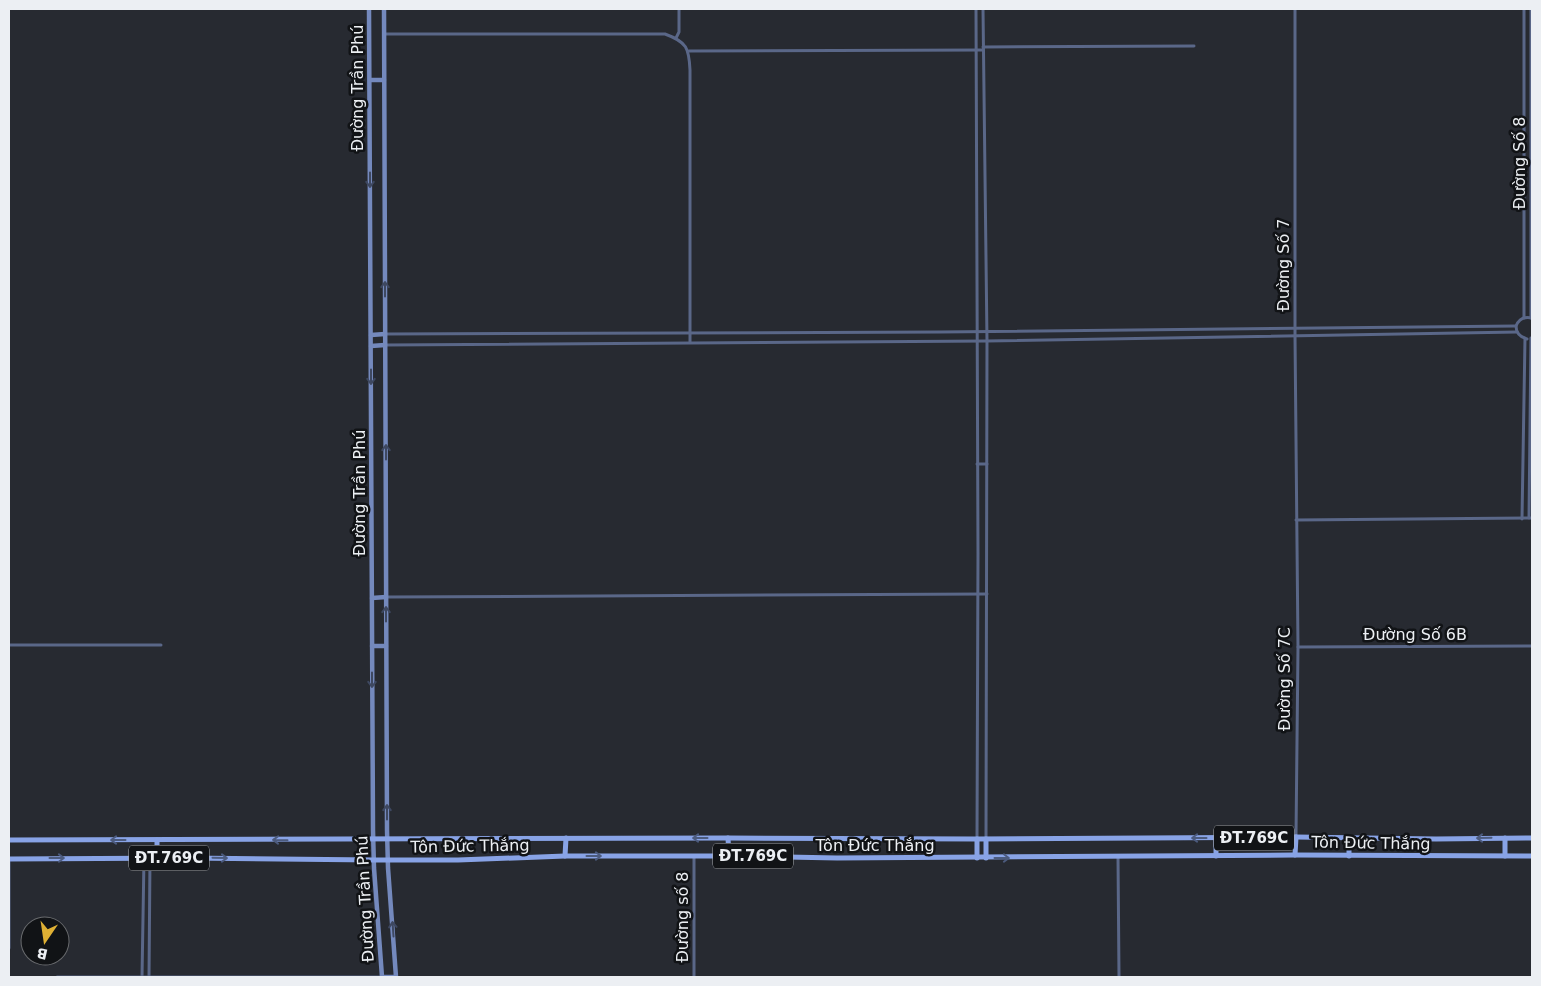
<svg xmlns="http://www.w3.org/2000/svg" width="1541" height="986" font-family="'DejaVu Sans',sans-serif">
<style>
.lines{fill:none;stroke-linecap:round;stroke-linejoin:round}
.street{stroke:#5a6788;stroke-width:3}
.secondary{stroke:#7489bd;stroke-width:4.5}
.primary{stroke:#88a3e6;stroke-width:5}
.oneway{stroke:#3e4861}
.oneway2{stroke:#4c5b7e}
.labels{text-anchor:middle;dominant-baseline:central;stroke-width:5;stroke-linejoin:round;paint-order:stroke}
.shield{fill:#111316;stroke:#aaadb1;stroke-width:1}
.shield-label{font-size:15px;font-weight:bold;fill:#eceff3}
.street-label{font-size:16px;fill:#eceff3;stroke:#111316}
</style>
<rect width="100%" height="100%" fill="#272a31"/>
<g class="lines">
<g class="street">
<polyline points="976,9 978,553 977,839"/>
<polyline points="983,9 987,341 986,839"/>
<polyline points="1295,9 1295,336 1298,647 1296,836"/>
<polyline points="1531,9 1531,318"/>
<path d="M384 34H665C687 42 689 48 690 70V342"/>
<polyline points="676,38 679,32 679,9"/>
<polyline points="983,47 1194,46"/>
<polyline points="689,51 983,50"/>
<polyline points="1524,318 1524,9"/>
<polyline points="385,334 940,332 1516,326"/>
<path d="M1527 339C1520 337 1516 333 1516 326 1519 319 1524 316 1532 318"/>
<polyline points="385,345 987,341 1517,332"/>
<polyline points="977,464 987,464"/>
<polyline points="1529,518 1531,338"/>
<polyline points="1522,519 1525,338"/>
<polyline points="1296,520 1532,518"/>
<polyline points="386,597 987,594"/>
<polyline points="9,645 161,645"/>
<polyline points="1298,647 1532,646"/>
<polyline points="1118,857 1119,977"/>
<polyline points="9,860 9,948"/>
<polyline points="57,977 382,977"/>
<polyline points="142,977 144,858"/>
<polyline points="149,977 150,858"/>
<polyline points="694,977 694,857"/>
</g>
<g class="secondary">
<polyline points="369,9 373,830 374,868 382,977"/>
<polyline points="384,9 387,830 388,868 396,977"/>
<polyline points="370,80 384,80"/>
<polyline points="371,335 385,334"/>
<polyline points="371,346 385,345"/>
<polyline points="372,598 386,597"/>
<polyline points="372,646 386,646"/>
<polyline points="382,977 396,977"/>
</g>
<g class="primary">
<polyline points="728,838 729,856"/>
<polyline points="1216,838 1216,856"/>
<polyline points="986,839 986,858"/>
<polyline points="9,840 728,838 977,839 1296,837 1436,839 1532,838"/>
<polyline points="157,840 157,858"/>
<polyline points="1295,855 1296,837"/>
<polyline points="565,856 566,838"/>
<polyline points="1349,856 1349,838"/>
<polyline points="1505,856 1505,838"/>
<polyline points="977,858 977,839"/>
<polyline points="9,859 188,858 374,860 458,860 565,856 729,856 837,858 1295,855 1532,856"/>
</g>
</g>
<defs><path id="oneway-shaft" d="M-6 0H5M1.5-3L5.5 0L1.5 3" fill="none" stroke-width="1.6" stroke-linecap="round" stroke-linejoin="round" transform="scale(1.25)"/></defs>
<g class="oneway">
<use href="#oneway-shaft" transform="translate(370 180) rotate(90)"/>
<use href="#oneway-shaft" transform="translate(385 289) rotate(-90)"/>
<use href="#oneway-shaft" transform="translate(371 377) rotate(90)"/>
<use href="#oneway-shaft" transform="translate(386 452) rotate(-90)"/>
<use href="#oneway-shaft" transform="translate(386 614) rotate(-90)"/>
<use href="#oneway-shaft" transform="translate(372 680) rotate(90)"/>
<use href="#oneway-shaft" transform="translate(387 812) rotate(-90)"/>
<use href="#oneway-shaft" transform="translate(393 929) rotate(-94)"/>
</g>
<g class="oneway2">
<use href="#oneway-shaft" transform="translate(700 838) rotate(180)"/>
<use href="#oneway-shaft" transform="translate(1199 838) rotate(180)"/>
<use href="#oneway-shaft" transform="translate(1484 838) rotate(179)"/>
<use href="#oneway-shaft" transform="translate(118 840) rotate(-180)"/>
<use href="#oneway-shaft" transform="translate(280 840) rotate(-179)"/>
<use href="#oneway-shaft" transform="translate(594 856)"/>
<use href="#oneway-shaft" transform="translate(57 858)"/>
<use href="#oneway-shaft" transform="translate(220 858) rotate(1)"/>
<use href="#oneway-shaft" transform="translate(1002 858)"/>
</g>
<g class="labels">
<g class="shield">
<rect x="1214" y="825.5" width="80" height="25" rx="4"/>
<rect x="713" y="843.5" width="80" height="25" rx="4"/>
<rect x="129" y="845.5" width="80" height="25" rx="4"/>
</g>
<g class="shield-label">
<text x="1254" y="838">ĐT.769C</text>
<text x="753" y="856">ĐT.769C</text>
<text x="169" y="858">ĐT.769C</text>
</g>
<g class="street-label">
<text transform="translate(357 88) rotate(-90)">Đường Trần Phú</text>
<text transform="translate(1519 163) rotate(-90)">Đường Số 8</text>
<text transform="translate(1283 265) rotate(-90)">Đường Số 7</text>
<text transform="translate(359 493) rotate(-90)">Đường Trần Phú</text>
<text x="1415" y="634">Đường Số 6B</text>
<text transform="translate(1284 679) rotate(-90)">Đường Số 7C</text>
<text transform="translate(1371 843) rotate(1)">Tôn Đức Thắng</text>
<text x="875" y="845">Tôn Đức Thắng</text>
<text transform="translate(470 846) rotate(-1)">Tôn Đức Thắng</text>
<text transform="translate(365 899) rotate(-93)">Đường Trần Phú</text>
<text transform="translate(682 917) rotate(-90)">Đường số 8</text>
</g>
</g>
<rect width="1541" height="986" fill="none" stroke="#eceff3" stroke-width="20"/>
<g transform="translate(45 941) rotate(193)"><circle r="24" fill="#111316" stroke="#696b6e"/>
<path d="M0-4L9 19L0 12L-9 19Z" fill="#dfb034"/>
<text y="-8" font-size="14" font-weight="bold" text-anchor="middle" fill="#eceff3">B</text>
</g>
</svg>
